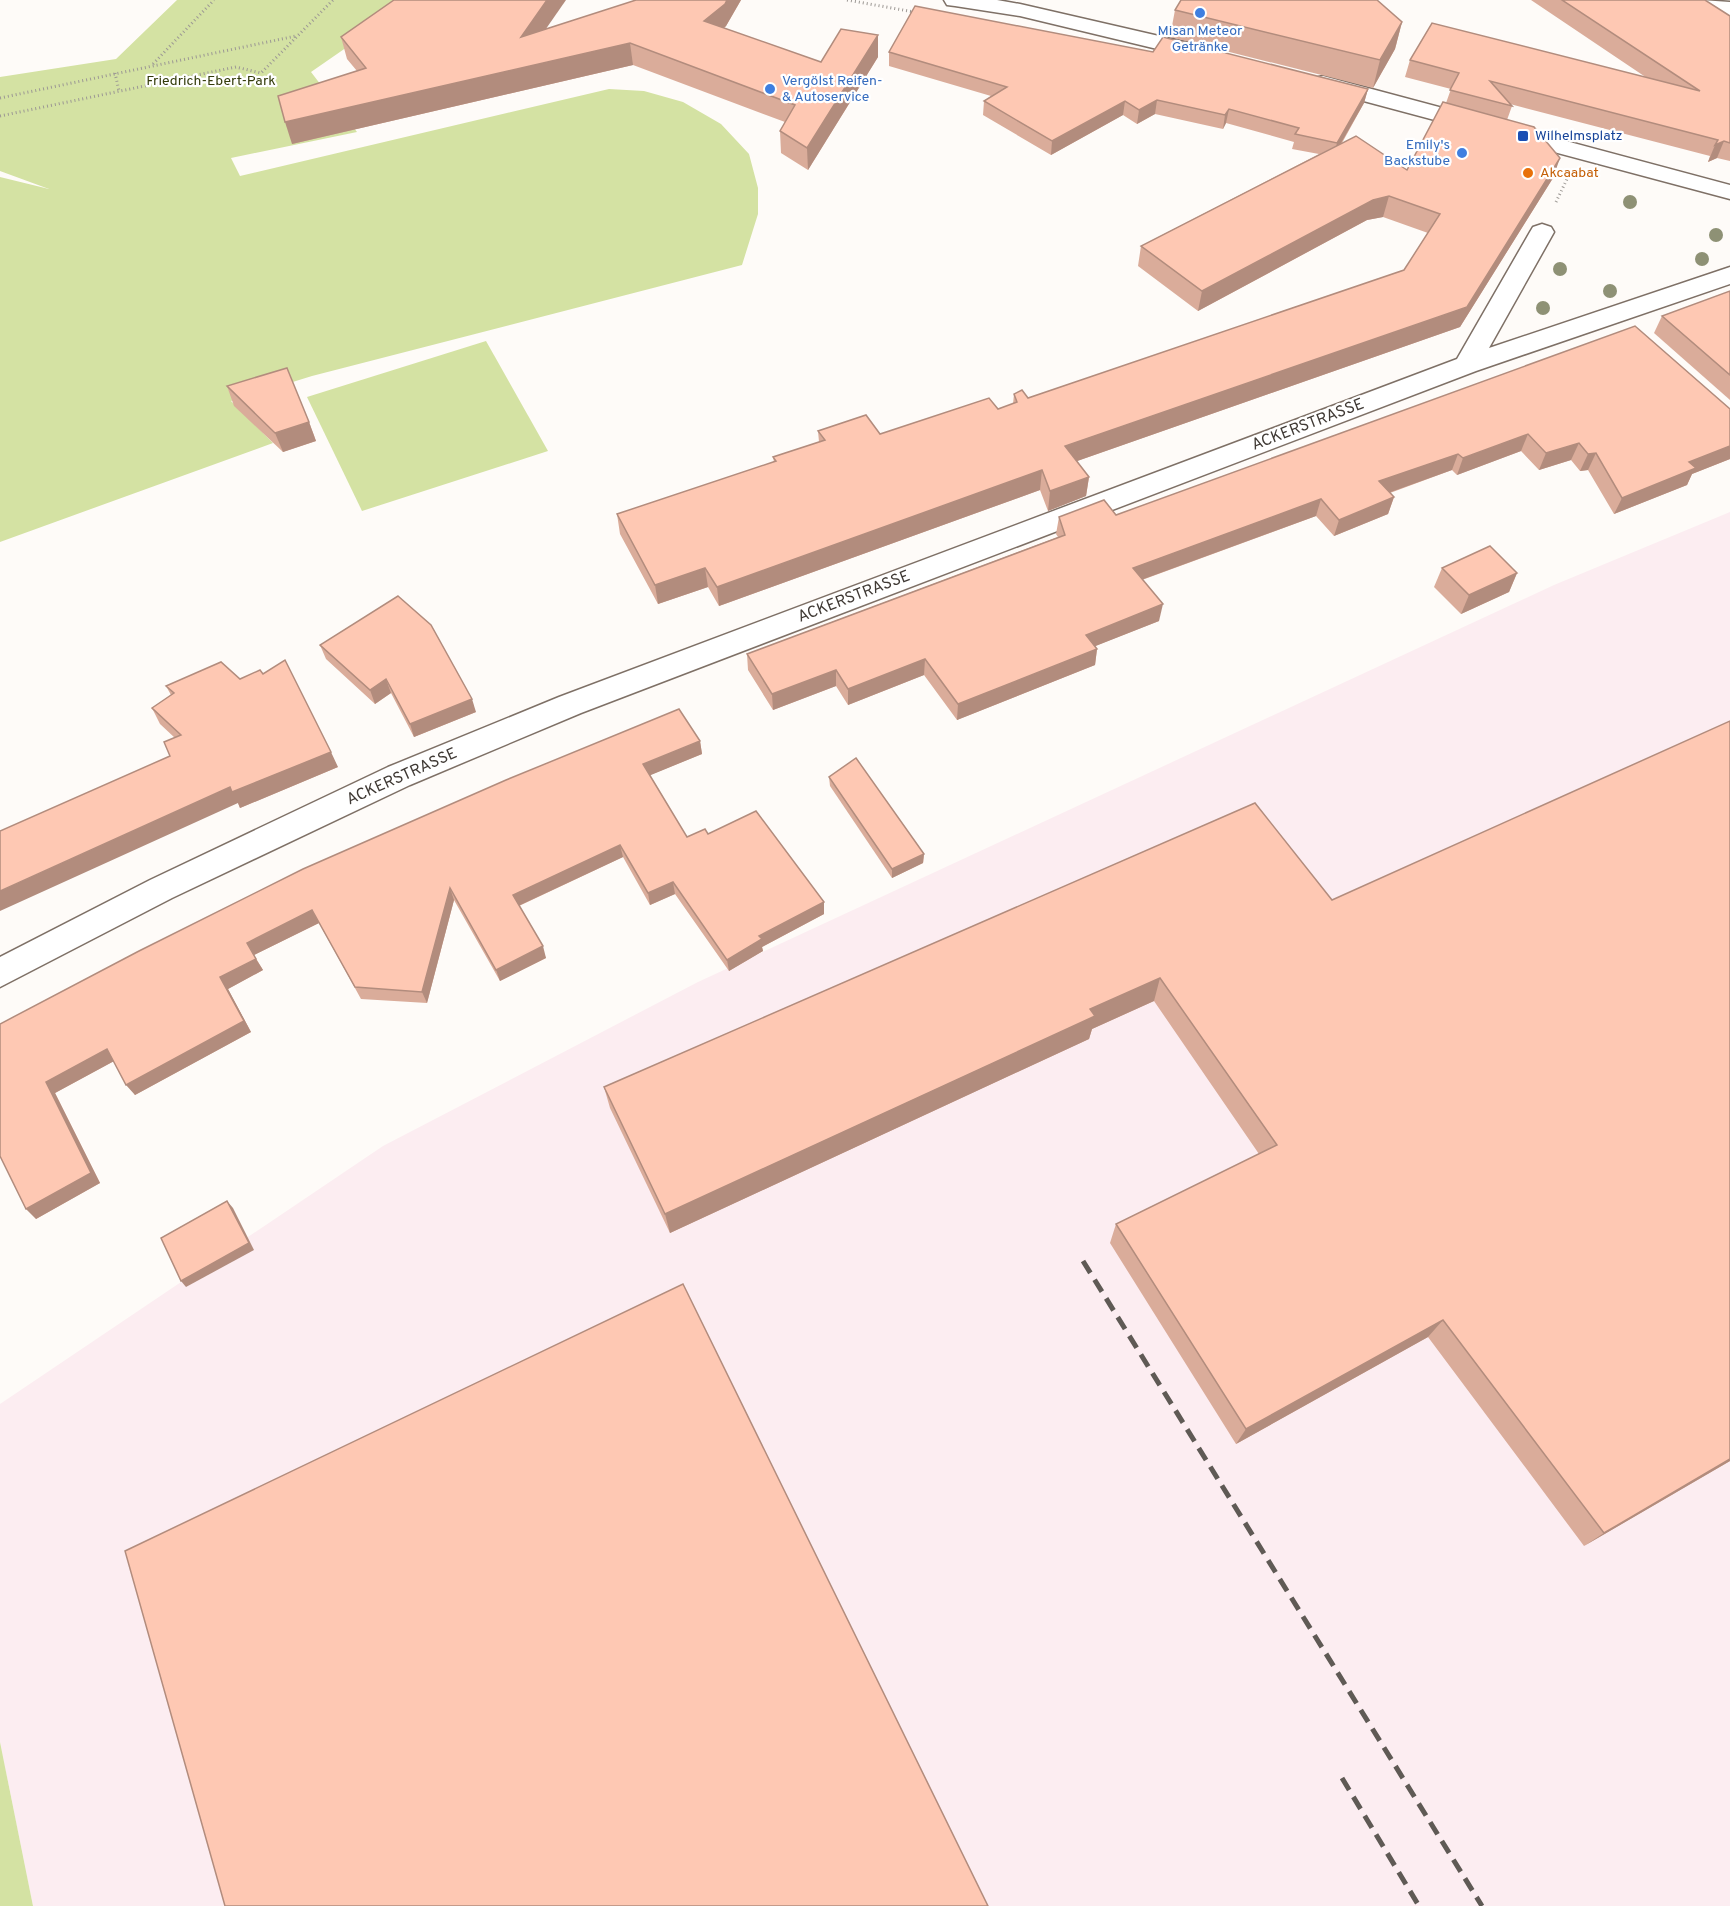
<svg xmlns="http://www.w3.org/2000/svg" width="1730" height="1906" font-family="Overpass,sans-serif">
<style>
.industrial{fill:#fcedf1}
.green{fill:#d4e2a3}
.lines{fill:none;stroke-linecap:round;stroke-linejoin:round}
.street-casing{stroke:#7e7066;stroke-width:3}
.secondary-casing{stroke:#7e7066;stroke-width:3}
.path{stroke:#9c9894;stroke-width:3;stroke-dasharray:1 3;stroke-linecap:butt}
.street{fill:#fff;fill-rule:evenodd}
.secondary{fill:#fff;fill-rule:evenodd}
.rail{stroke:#5f5a55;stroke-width:5;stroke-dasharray:14 8;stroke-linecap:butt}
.tree{fill:#8e9175}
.wall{fill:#daac9a}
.shaded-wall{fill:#b28c7d}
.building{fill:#fec8b3;stroke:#b28c7d;stroke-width:1.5}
.shop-dot{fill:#3f7fe0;stroke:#fff;stroke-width:2}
.transit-dot{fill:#1a4fb4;stroke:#fff;stroke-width:2}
.food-dot{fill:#e8710a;stroke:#fff;stroke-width:2}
.labels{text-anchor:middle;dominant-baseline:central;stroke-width:4.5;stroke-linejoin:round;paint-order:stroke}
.far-shop-label{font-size:14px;fill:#366cbe;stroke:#fff}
.far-park-label{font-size:14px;fill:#333b0a;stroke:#fff}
.far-transit-label{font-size:14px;fill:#164399;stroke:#fff;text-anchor:start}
.far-food-label{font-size:14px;fill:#c56008;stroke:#fff;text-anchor:start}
.street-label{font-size:16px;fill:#403a35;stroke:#fff}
</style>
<rect width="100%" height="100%" fill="#fefbf8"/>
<polygon class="industrial" points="1730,512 1730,1906 33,1906 0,1742 0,1404 383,1146 698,982 1554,585"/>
<g class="green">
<polygon points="177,0 415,0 311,72 357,132 231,158 240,176 609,89 644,91 683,102 721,124 749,154 758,188 758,214 742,265 312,376 231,401 273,443 0,542 0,177 49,189 0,171 0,77 116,59"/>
<polygon points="486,341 548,451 362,511 307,397"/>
<polygon points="0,1742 33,1906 0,1906"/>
</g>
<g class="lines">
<defs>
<polygon id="street" points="1542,224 1551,227 1554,232 1489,348 1730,267 1730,284 1476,371 581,713 410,785 172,898 0,987 0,957 150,880 388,767 559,697 1457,359 1530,232 1533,227"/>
<g id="secondary">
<polygon points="944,0 997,0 1020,4 1211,48 1214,53 1211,58 1203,60 1020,16 955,6 947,5"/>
<polygon points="1701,0 1730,2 1730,17 1722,16"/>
<polygon points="1323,76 1730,185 1730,199 1315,88 1312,83 1315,78"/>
</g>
</defs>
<use href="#street" class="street-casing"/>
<use href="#secondary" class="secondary-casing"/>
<g class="path">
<polyline points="847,0 914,12"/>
<polyline points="153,64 214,0"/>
<polyline points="115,73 119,91"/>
<polyline points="0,98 296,36"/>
<polyline points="0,116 236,67 261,73 333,0"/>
<polyline points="1556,202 1567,179"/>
</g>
<use href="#street" class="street"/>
<use href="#secondary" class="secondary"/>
<g class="rail">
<polyline points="1083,1261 1482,1906"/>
<polyline points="1342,1778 1419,1906"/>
</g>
</g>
<g class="tree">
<circle cx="1630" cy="202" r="7"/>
<circle cx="1716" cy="235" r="7"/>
<circle cx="1702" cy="259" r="7"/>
<circle cx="1560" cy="269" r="7"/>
<circle cx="1610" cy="291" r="7"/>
<circle cx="1543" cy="308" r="7"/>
</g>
<g class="wall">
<polygon points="636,0 741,0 726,26 724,28 821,62 878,35 878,57 808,170 781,153 780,131 785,122 633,65 292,144 357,71 347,59 341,37 546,29"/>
<polygon points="1531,0 1705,0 1730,16 1730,161 1717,158 1708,162 1710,156 1510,104 1512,106 1507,120 1553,178 1460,327 1077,461 1089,477 1086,496 1048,511 1040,490 719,606 708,587 658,604 620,534 617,514 774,462 773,457 819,442 818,431 880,434 998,409 1013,404 1014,394 1028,398 1404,270 1428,233 1383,217 1367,220 1198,311 1138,266 1141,246 1319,154 1292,149 1294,142 1226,123 1223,129 1155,114 1137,124 1123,115 1051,155 983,115 984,101 991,96 889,66 889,52 1153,52 1368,89 1364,103 1342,143 1407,170 1446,103 1451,89 1405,77 1410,60 1647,78"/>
<polygon points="1175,10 1402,22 1395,49 1373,88 1170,37"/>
<polygon points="1730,291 1730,400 1654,333 1662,316"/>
<polygon points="1635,326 1730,409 1730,459 1692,474 1687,485 1614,514 1588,470 1580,471 1571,460 1539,470 1521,451 1457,475 1452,470 1390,493 1394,497 1388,514 1334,536 1316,516 1142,580 1159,621 1095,646 1097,649 1095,665 957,720 924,675 848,705 836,686 773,710 748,670 747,654 1058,537 1056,534 1059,517 1116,515"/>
<polygon points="227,386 309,422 316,441 283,452 234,406"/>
<polygon points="1442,568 1517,573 1509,592 1461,614 1434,587"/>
<polygon points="320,645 476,712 414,737 391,693 375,704 326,659"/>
<polygon points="166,686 338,767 240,808 238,803 170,756 175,738 160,724 152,708 171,695"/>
<polygon points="700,741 702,754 650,775 687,837 708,834 824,914 762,947 763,951 729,971 675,894 650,905 623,857 519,906 546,958 500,981 454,900 427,1003 361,999 319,923 254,955 263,970 228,989 251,1032 135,1095 114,1061 55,1093 100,1183 36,1219 0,1024"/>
<polygon points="829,777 924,854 923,863 892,878 830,786"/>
<polygon points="1255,803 1730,1461 1584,1546 1428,1337 1236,1444 1110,1243 1116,1224 1259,1154 1154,1001 1092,1029 1089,1039 670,1233 610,1108 604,1087"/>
</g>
<g class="shaded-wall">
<polygon points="547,0 566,0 525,59 521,37"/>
<polygon points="727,0 741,0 726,26 706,43 704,21"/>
<polygon points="1402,22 1395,49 1373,88 1380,60"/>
<polygon points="878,35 878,57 808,170 807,148"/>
<polygon points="630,43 633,65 292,144 285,122"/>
<polygon points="1368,89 1364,103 1333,157 1337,143"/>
<polygon points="1157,100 1155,114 1137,124 1139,110"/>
<polygon points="1125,101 1123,115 1051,155 1052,141"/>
<polygon points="1229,109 1226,123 1223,129 1225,115"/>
<polygon points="1724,141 1717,158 1708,162 1715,145"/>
<polygon points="1560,158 1553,178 1460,327 1063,466 1065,446 1467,307"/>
<polygon points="1389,196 1383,217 1367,220 1198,311 1202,291 1373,200"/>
<polygon points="309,422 316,441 283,452 275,433"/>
<polygon points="1528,434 1521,451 1457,475 1463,458"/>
<polygon points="1579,443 1571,460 1539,470 1546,453"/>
<polygon points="1730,446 1730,459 1692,474 1687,485 1614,514 1622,498 1689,462"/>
<polygon points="1596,453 1588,470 1580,471 1588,454"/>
<polygon points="1458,454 1452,470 1374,498 1379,481"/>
<polygon points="1042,470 1040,490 719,606 717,587"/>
<polygon points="1089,477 1086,496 1048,511 1050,491"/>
<polygon points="1394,497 1388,514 1334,536 1339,520"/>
<polygon points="1321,499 1316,516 1130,584 1133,568"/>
<polygon points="705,568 708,587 658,604 655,585"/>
<polygon points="1517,573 1509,592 1461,614 1469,595"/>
<polygon points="1163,604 1159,621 1083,651 1086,635"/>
<polygon points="1097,649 1095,665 957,720 958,704"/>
<polygon points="925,659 924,675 848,705 848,689"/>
<polygon points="836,670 836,686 773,710 772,694"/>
<polygon points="386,679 391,693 375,704 370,690"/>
<polygon points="472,699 476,712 414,737 410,724"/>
<polygon points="700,741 702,754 646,777 643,764"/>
<polygon points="331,752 338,767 240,808 238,803 0,911 0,891 230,787"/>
<polygon points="620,845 623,857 516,907 513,895"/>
<polygon points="924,854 923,863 892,878 892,869"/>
<polygon points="673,882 675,894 650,905 648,893"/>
<polygon points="450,888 454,900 427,1003 422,992"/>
<polygon points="824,902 824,914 762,947 763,951 729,971 727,960 759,936"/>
<polygon points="312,910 319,923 254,955 247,943"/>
<polygon points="543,946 546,958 500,981 496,970"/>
<polygon points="256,959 263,970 228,989 251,1032 135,1095 126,1085 220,977"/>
<polygon points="1160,978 1154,1001 1092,1029 1089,1039 670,1233 665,1214 1090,1009"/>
<polygon points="107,1049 116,1060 55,1093 100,1183 36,1219 26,1209 46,1082"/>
<polygon points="227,1201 233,1208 254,1250 186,1287 181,1281"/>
<polygon points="1443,1320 1428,1337 1236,1444 1246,1429"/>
<polygon points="1730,1459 1730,1461 1584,1546 1604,1533"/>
</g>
<g class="building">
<polygon points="394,0 547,0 521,37 636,0 727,0 725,4 704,21 821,62 841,29 878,35 807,148 780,131 795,105 630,43 285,122 278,96 366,68 341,37"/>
<polygon points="1181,0 1377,0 1402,22 1380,60 1175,10"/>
<polygon points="1562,0 1705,0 1730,16 1730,143 1724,141 1715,145 1718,140 1490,81 1512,106 1450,90 1459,73 1410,60 1432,23 1700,91"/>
<polygon points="915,6 1153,52 1163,37 1368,89 1337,143 1295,134 1299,128 1229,109 1225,115 1157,100 1139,110 1125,101 1052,141 984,101 1007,87 889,52"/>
<polygon points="1443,102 1534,127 1560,158 1467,307 1065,446 1089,477 1050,491 1042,470 717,587 705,568 655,585 617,514 776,461 773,457 825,440 818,431 866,415 880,434 989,398 998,409 1017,402 1014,394 1022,390 1028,398 1404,270 1440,214 1389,196 1373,200 1202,291 1141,246 1356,136 1407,170"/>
<polygon points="1730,291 1730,375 1662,316"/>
<polygon points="1635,326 1730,409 1730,446 1689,462 1696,468 1622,498 1596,453 1588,454 1579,443 1546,453 1528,434 1463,458 1458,454 1379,481 1394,497 1339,520 1321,499 1133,568 1163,604 1086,635 1097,649 958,704 925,659 848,689 836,670 772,694 747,654 1065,535 1059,517 1104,500 1116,515"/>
<polygon points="287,368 309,422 275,433 227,386"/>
<polygon points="1490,546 1517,573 1469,595 1442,568"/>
<polygon points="398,596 431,625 472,699 410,724 386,679 370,690 320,645"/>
<polygon points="285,660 331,752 232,792 230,787 0,891 0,831 170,756 164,742 181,735 152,708 174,693 166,686 221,662 240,679 260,670 263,674"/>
<polygon points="679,709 700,741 643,764 687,837 705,829 708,834 756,811 824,902 759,936 762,939 727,960 673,882 648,893 620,845 513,895 543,946 496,970 450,888 422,992 355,987 312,910 247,943 256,959 220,977 244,1021 126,1085 107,1049 46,1082 91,1173 26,1209 0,1156 0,1024 139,951 303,869 506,780"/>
<polygon points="1730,721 1730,1459 1604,1533 1443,1320 1246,1429 1116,1224 1277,1145 1160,978 1090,1009 1095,1016 665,1214 604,1087 1255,803 1332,900"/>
<polygon points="856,758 924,854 892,869 829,777"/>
<polygon points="227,1201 249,1243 181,1281 161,1238"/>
<polygon points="683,1284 988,1906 225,1906 125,1551"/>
</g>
<g class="shop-dot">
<circle cx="1200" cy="13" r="6"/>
<circle cx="770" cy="89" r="6"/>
<circle cx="1462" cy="153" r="6"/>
</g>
<rect class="transit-dot" x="1517" y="130" width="12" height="12" rx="3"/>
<circle class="food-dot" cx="1528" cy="173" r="6"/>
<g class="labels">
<g class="far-shop-label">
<text x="1200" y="31">Misan Meteor<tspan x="1200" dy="16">Getränke</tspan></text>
<text x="782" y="81" text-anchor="start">Vergölst Reifen-<tspan x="782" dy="16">&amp; Autoservice</tspan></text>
<text x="1450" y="145" text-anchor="end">Emily's<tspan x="1450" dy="16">Backstube</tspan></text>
</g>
<g class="far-park-label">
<text x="211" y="81">Friedrich-Ebert-Park</text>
</g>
<g class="far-transit-label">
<text x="1535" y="136">Wilhelmsplatz</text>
</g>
<g class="far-food-label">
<text x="1540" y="173">Akcaabat</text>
</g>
<g class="street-label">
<text transform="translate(1308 425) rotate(-21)">ACKERSTRASSE</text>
<text transform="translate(854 597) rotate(-21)">ACKERSTRASSE</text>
<text transform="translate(402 777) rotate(-24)">ACKERSTRASSE</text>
</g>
</g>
</svg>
